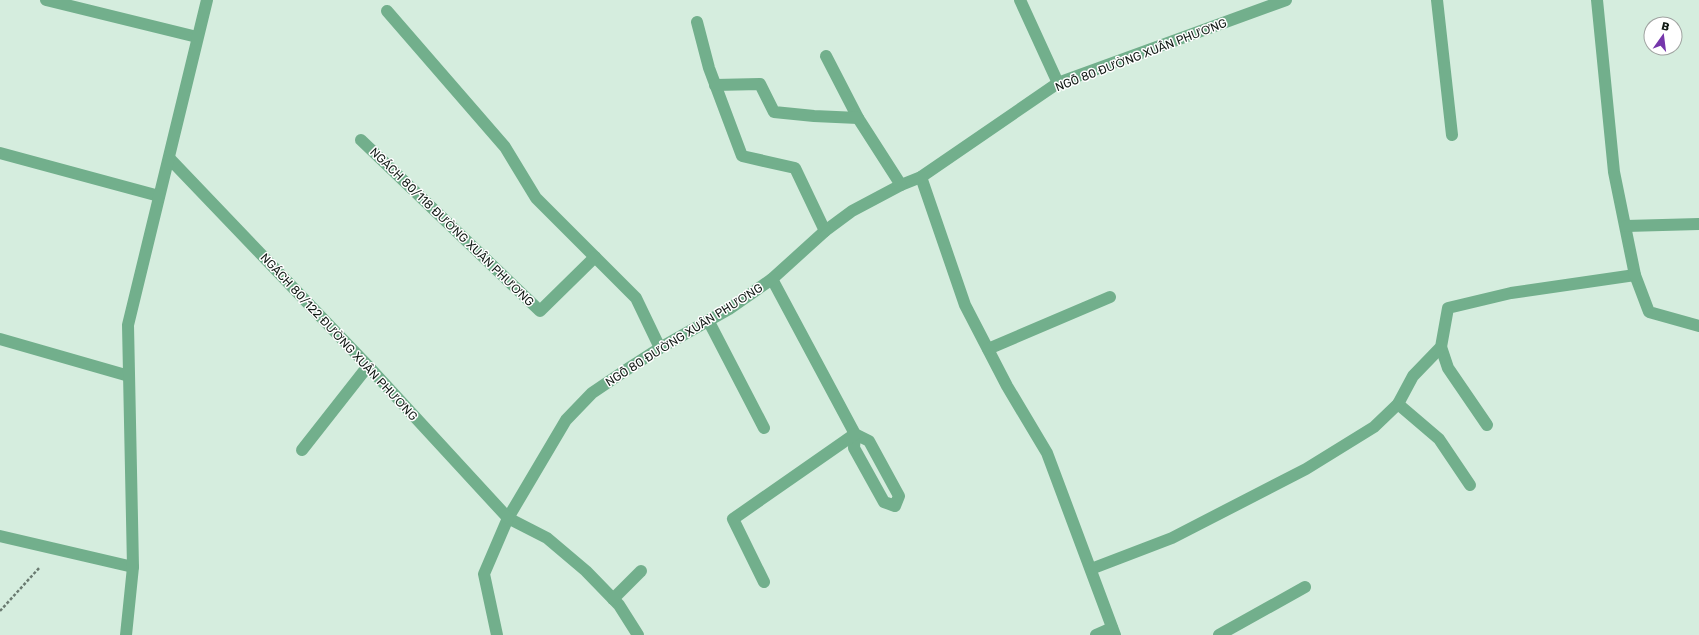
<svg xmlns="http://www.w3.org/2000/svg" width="1699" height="635" font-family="Rubik,sans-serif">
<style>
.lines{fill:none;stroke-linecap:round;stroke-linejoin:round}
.path{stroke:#6a7a70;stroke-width:2.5;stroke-dasharray:3 2;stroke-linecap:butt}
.service{stroke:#72af8c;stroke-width:12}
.minor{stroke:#72af8c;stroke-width:12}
.labels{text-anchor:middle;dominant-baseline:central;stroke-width:3;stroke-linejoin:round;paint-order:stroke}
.street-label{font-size:12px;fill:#121a15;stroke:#fff}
</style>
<rect width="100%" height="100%" fill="#d5edde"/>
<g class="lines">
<polyline class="path" points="0,611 40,567"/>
<g class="service">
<polyline points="387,11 505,147 536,198 636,298 660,348"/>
<polyline points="361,140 540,311 595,257"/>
<polyline points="921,177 965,305 1007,386 1047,453 1115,635"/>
<polyline points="772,279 855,434 869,441 899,496 895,506 884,502 854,448 855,434"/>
<polyline points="708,320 764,428"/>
<polyline points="1441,347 1448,368 1487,425"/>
<polyline points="988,349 1110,297"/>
<polyline points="1398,404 1439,439 1470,485"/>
<polyline points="508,518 547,538 586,571 619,605 638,635"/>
<polyline points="1091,569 1172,538 1306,469 1374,427 1398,404 1413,376 1441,347 1448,308 1511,293 1635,275"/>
<polyline points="764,582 733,519 855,434"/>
<polyline points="613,599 641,571"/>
<polyline points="497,635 484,574 508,518 566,420 592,393 626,370 660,348 729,309 772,279 825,231 852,211 901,185 921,177 1058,83"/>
<polyline points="1096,635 1112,628"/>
<polyline points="1219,635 1305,587"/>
</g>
<g class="minor">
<polyline points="46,0 197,37"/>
<polyline points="1020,0 1058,83 1286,0"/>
<polyline points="1437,0 1452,135"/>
<polyline points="1597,0 1614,172 1635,275 1649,312 1699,326"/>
<polyline points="697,22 709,68 742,156 795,168 825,231"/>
<polyline points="826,56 858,118 901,185"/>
<polyline points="715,85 760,84 774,112 814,116 858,118"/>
<polyline points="0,153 159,196"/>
<polyline points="169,158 368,366 508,518"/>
<polyline points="1626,226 1699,224"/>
<polyline points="0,339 129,376"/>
<polyline points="302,450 368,366"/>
<polyline points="0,536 133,567"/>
<polyline points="126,635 133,567 128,325 207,0"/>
</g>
</g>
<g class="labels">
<g class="street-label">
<text transform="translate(1141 55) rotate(-21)">NGÕ 80 ĐƯỜNG XUÂN PHƯƠNG</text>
<text transform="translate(452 227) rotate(44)">NGÁCH 80/118 ĐƯỜNG XUÂN PHƯƠNG</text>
<text transform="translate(684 335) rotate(-32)">NGÕ 80 ĐƯỜNG XUÂN PHƯƠNG</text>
<text transform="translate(339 337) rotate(47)">NGÁCH 80/122 ĐƯỜNG XUÂN PHƯƠNG</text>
</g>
</g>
<g transform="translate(1663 36) rotate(14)"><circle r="19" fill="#ffffff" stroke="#a0a3a1"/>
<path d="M0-3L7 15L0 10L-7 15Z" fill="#7536ab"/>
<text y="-6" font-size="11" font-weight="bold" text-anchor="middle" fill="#121a15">B</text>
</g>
</svg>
